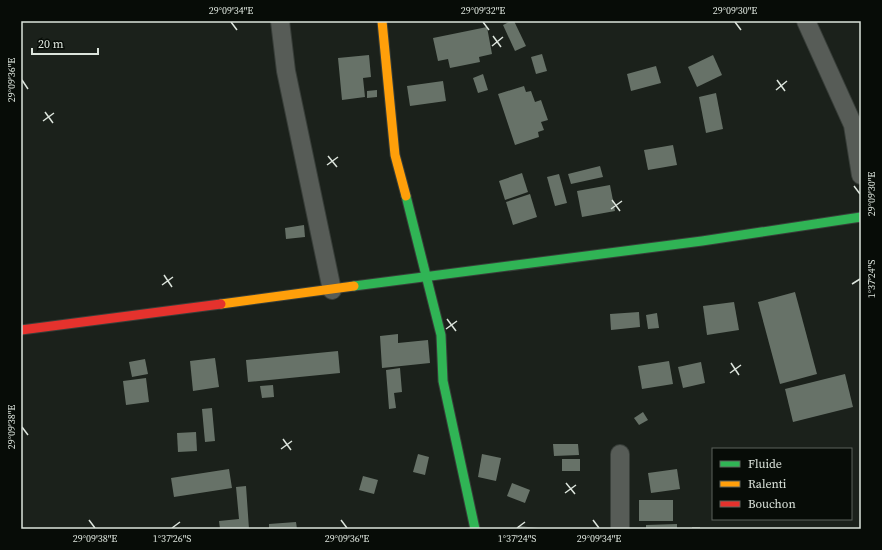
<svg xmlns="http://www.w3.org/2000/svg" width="882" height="550" font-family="'Source Serif 4',serif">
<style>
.building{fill:#677268}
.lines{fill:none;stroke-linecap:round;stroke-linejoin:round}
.street-casing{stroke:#383e39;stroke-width:20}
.fast-casing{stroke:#383e39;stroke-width:11}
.slow-casing{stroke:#383e39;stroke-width:11}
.jam-casing{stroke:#383e39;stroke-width:11}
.street{stroke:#575c57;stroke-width:18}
.fast{stroke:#30b455;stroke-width:9}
.slow{stroke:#ff9f0a;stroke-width:9}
.jam{stroke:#e5322d;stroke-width:9}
.ticks{fill:none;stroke:#dce4dc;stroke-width:1.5}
.neatline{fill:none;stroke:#dce4dc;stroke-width:1.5}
.ticks-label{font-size:10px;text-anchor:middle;fill:#dce4dc}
</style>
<rect width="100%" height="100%" fill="#1b211b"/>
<g class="building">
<polygon points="511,21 514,21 526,46 515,51 503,25"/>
<polygon points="487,27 492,54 479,57 480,62 450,68 448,59 438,61 433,38"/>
<polygon points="542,54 547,71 536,74 531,57"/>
<polygon points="369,55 371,77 363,78 365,97 342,100 338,58"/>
<polygon points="713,55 722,75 697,87 688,67"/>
<polygon points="656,66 661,83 631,91 627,74"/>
<polygon points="483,74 488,90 478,93 473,78"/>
<polygon points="443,81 446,101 410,106 407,86"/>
<polygon points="524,86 526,92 531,91 535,102 541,100 548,120 541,122 544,130 538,132 539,137 515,145 498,94"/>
<polygon points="377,90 377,97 367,98 367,91"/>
<polygon points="716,93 723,129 706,133 699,97"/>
<polygon points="673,145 677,165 648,170 644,150"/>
<polygon points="600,166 603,177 571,184 568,174"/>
<polygon points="522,173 528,192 505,200 499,181"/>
<polygon points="559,174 567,203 555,206 547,177"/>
<polygon points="610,185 615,211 582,217 577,191"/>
<polygon points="530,194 537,217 513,225 506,202"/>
<polygon points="304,225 305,237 286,239 285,228"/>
<polygon points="795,292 817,374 780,384 758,302"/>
<polygon points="734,302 739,330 707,335 703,306"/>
<polygon points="639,312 640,327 611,330 610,314"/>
<polygon points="657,313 659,328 648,329 646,315"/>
<polygon points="398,334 398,343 428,340 430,363 382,368 380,336"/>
<polygon points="338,351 340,373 248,382 246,360"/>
<polygon points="215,358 219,387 193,391 190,361"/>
<polygon points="145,359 148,374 132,377 129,362"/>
<polygon points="669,361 673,384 642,389 638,366"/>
<polygon points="701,362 705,383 683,388 678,367"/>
<polygon points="400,368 402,392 394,393 396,408 389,409 386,370"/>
<polygon points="845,374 853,407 793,422 785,389"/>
<polygon points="146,378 149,402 126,405 123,381"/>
<polygon points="273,385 274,397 262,398 260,386"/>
<polygon points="212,408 215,441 205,442 202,409"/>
<polygon points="643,412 648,420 639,425 634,418"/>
<polygon points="196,432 197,451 178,452 177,433"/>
<polygon points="553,444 578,444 579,455 554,456"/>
<polygon points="418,454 429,457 425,475 413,472"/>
<polygon points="482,454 501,458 496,481 478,477"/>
<rect x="562" y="459" width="18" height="12"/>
<polygon points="229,469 232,488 174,497 171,478"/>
<polygon points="677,469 680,489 651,493 648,473"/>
<polygon points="363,476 378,480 374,494 359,490"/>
<polygon points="512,483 530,490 525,503 507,496"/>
<polygon points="246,486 249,529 220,529 219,521 239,519 236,487"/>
<rect x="639" y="500" width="34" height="21"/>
<polygon points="296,522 297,529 269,529 269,524"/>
<polygon points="677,524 677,529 646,529 646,525"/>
<polygon points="518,526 538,528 538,529 518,529"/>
<rect x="692" y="527" width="8" height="2"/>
</g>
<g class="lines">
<defs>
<g id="street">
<polyline points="280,21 286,71 332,290"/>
<polyline points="806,21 853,125 861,175"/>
<polyline points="620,454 620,529"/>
</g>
<g id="fast">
<polyline points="406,196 441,335 443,381 475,529"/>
<polyline points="354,286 702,241 861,217"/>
</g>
<g id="slow">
<polyline points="382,21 395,155 406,196"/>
<polyline points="221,304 354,286"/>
</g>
<polyline id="jam" points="21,330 221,304"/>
</defs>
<use href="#street" class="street-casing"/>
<use href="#fast" class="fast-casing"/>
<use href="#slow" class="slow-casing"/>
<use href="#jam" class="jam-casing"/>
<use href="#street" class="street"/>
<use href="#fast" class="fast"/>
<use href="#slow" class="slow"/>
<use href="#jam" class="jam"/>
</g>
<path class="ticks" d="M231 22 237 30M483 22 489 30M735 22 741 30M493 36 501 47M492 46 503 37M22 80 28 89M777 80 785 91M776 90 787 81M45 112 53 123M43 121 54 113M328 156 337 167M327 165 338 157M854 186 860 194M612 200 620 211M611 209 622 201M164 275 172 287M852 284 860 279M162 285 173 277M447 319 456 331M446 329 457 321M731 363 739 375M730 373 741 365M22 427 28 435M283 439 291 450M281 449 292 441M566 483 575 494M565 493 576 485M89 520 95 528M341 520 347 528M593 520 599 528M172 528 180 522M517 528 525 522"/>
<rect width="882" height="550" fill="none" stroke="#070c07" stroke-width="44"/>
<rect x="712" y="448" width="140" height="72" fill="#070c07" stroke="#5c625c"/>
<rect x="720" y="461" width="20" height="6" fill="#30b455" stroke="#5c625c"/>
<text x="748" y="468" font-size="12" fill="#dce4dc">Fluide</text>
<rect x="720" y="481" width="20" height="6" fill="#ff9f0a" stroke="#5c625c"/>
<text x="748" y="488" font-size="12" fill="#dce4dc">Ralenti</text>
<rect x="720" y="501" width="20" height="6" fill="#e5322d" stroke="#5c625c"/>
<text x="748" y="508" font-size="12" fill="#dce4dc">Bouchon</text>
<path d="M32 48v6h66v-6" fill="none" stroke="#dce4dc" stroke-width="2"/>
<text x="38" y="48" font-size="12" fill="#dce4dc" stroke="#070c07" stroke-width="3" paint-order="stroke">20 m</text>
<rect x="22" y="22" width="838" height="506" class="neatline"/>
<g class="ticks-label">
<text x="231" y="14">29°09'34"E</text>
<text x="483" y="14">29°09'32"E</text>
<text x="735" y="14">29°09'30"E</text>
<text transform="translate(11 80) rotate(-90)" y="4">29°09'36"E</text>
<text transform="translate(871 194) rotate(-90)" y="4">29°09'30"E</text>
<text transform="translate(871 279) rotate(-90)" y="4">1°37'24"S</text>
<text transform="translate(11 427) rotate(-90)" y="4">29°09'38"E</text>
<text x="95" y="542">29°09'38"E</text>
<text x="172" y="542">1°37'26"S</text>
<text x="347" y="542">29°09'36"E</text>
<text x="517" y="542">1°37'24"S</text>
<text x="599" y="542">29°09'34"E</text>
</g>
</svg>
